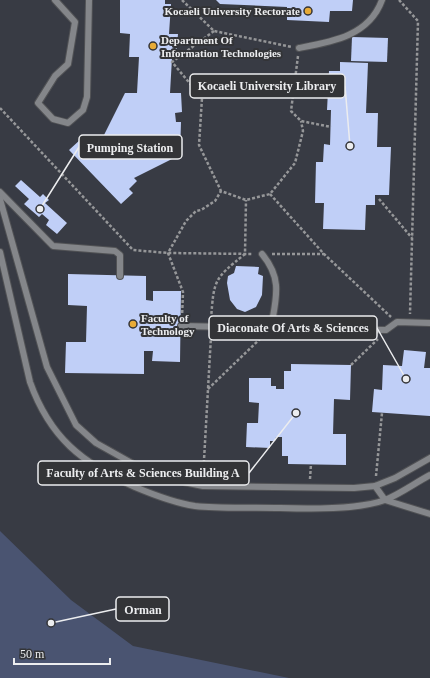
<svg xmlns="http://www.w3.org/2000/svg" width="430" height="678" font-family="Georgia,serif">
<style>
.built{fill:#383b44}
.green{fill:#4a5471}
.building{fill:#c0cff7}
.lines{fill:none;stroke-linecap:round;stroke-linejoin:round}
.service-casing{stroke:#515255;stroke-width:8}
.path{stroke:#969799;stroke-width:2.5;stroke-dasharray:3 2;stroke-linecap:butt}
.service{stroke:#84868a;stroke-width:6}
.poi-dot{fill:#e8ab37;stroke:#333437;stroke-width:1.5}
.labels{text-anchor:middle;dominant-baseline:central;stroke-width:4;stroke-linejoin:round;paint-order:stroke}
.poi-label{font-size:11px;font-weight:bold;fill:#ecedef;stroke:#333437;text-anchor:start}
.leader{fill:none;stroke:#ecedef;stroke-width:1.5}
.callout-dot{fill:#ecedef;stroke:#333437;stroke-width:1.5}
.callout{fill:#333437;stroke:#ecedef;stroke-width:1.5}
.callout-label{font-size:12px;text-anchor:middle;font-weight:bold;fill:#ecedef}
</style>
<rect width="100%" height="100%" fill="#333437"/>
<rect class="built" x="0" y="0" width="430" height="678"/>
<polygon class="green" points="0,531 71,600 133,646 289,678 0,678"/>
<g class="building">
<polygon points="120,0 165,0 165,4 171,4 169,34 178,34 176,58 172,58 170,93 181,93 182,112 175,113 176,122 181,122 180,155 134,178 137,181 129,189 133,193 121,204 69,150 81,139 88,147 97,139 100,143 125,93 137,93 139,57 129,57 130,34 120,33"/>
<polygon points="216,0 353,0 352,11 330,11 329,22 287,20 287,7 220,4"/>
<polygon points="352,37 388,38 387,62 351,61"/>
<polygon points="340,62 368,63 366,113 378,113 377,147 391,147 389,195 375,195 375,205 366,205 365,230 323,229 324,203 315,203 316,162 323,162 324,144 330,145 331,110 327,110 329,71 340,71"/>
<polygon points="21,180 40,197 43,194 49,200 45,203 67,223 57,234 46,225 49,220 42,214 39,217 24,204 29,199 15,186"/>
<polygon points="236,266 259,267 258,274 263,276 262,295 256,307 245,312 237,309 230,300 227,283 228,276 234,273"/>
<polygon points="68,274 146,276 146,300 153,301 153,291 181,291 180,362 152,361 153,351 144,351 144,374 65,373 66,342 86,342 87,306 68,305"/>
<polygon points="404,350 426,352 424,368 430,368 430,416 372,412 374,389 382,390 383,365 402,366"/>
<polygon points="291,364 351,365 350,400 334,399 333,434 346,434 346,465 288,464 288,456 282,456 282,437 276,437 275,441 270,441 270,448 246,447 247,423 258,423 259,403 249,402 249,378 271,378 271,386 276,386 276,389 284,389 284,371 291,371"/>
</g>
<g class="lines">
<defs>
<g id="service">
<polyline points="55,0 75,22 68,64 55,76 38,103 53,119 68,123 83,110 87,97 89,0"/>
<path d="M299 48C332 42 369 36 382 0"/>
<polyline points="0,192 53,246 115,251 120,255 120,276"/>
<polyline points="0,199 47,367 76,425 96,443 137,466 169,479 203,486 354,488 375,486 395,478 430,458"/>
<path d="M0 252 30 382C50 438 82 463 135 487 154 495 175 503 195 506 222 509 253 507 280 508 310 509 357 510 385 500 400 494 415 483 430 475"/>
<path d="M262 254C283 279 276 298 271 328"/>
<polyline points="181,326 386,330 397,322 430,323"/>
<polyline points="375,486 385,500 430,514"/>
</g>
</defs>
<use href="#service" class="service-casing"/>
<g class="path">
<polyline points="182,0 214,31 292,47"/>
<polyline points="399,0 418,21 410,314"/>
<polyline points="214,31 172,62 202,98 199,145 221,191 246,200 270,194 295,163 303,131 301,121"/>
<polyline points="298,56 291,111 301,121 331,127"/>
<polyline points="0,108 133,250 168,253 253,254"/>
<polyline points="270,194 324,254 391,317"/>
<polyline points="379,199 412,238"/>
<polyline points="272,254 324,254"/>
<polyline points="182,318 183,292 168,253 186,221 196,211 201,210 215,201 221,191"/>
<path d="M211 319C214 279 214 279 245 254L246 200"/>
<polyline points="351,365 378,339"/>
<polyline points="208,389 262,337"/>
<polyline points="376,476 382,413"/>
<polyline points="203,478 211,336"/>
<polyline points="310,479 311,464"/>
</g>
<use href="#service" class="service"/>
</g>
<g class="poi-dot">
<circle cx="308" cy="11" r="4"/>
<circle cx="153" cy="46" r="4"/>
<circle cx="133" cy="324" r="4"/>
</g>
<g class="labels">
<g class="poi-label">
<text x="300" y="11" text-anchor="end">Kocaeli University Rectorate</text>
<text x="161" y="40">Department Of<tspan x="161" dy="13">Information Technologies</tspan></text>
<text x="141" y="318">Faculty of<tspan x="141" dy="13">Technology</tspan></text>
</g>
</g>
<path class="leader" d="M350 146L345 86M40 209L79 147M406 379L377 328M296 413L249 473M51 623L116 609"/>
<g class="callout-dot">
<circle cx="350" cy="146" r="4"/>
<circle cx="40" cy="209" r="4"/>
<circle cx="406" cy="379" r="4"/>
<circle cx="296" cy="413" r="4"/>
<circle cx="51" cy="623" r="4"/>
</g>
<g class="callout">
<rect x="190" y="74" width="155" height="24" rx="4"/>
<rect x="79" y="135" width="103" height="24" rx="4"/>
<rect x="209" y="316" width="168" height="24" rx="4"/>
<rect x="38" y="461" width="211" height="24" rx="4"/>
<rect x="116" y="597" width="53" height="24" rx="4"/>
</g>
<g class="callout-label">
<text x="267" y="90">Kocaeli University Library</text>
<text x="130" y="152">Pumping Station</text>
<text x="293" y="332">Diaconate Of Arts &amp; Sciences</text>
<text x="143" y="477">Faculty of Arts &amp; Sciences Building A</text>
<text x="143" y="614">Orman</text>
</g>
<path d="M14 658v6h96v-6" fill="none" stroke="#ecedef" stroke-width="2"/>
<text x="20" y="658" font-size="12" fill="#ecedef" stroke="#333437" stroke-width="3" paint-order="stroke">50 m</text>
</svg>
